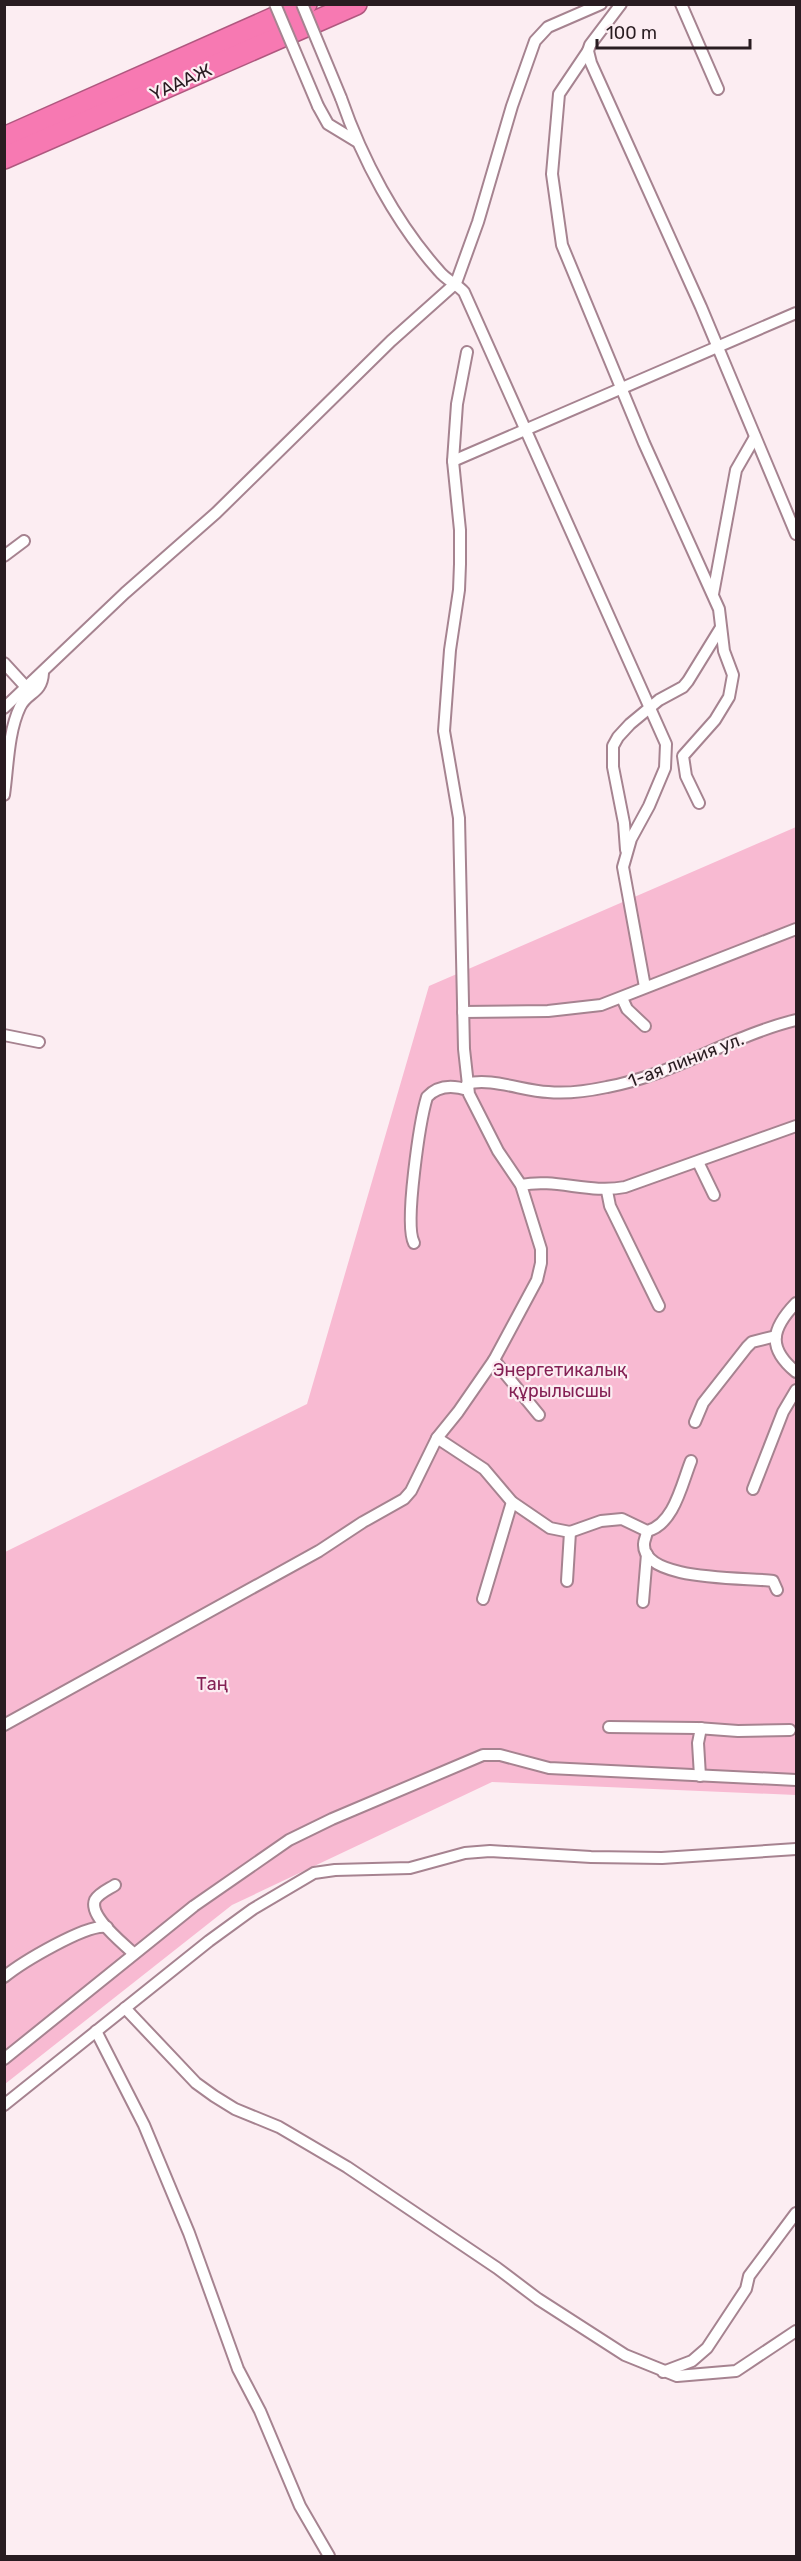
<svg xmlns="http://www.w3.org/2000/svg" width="801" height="2561" font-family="Rubik,sans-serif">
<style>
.green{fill:#f8bad2}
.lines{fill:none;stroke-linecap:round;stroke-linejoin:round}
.minor-casing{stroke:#a68390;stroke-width:14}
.motorway-casing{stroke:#af587f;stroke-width:24}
.minor{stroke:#fff;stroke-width:10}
.motorway{stroke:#f779b2;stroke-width:21}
.minor-bridge-casing{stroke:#a68390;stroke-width:14;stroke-linecap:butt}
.minor-bridge{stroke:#fff;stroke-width:10}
.labels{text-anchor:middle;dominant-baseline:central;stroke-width:4.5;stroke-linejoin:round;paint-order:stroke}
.street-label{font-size:18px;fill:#291c21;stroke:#fcedf2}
.park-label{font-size:18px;fill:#842054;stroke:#fcedf2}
</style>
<rect width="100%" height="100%" fill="#fcedf2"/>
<polygon class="green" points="796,827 796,1795 492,1782 232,1905 5,2084 5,1552 307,1404 429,986"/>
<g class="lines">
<defs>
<g id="minor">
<polyline points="621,4 590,45 588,51 591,63 701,307 796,534"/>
<polyline points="681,4 718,89"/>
<polyline points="588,51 559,94 552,174 562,245 644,443 719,609 724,651 733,675 729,697 715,720 683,756 686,776 699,803"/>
<path d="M341 98C362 159 396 223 439 271 446 280 457 284 464 292L666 744 665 768 649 806 631 839 623 867 645 987"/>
<polyline points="318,106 328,124 356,141"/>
<polyline points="453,461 796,313"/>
<polyline points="4,556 24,541"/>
<polyline points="713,594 736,470 755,437"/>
<polyline points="4,663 26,687"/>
<polyline points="4,708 125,593 216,513 391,341 456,283 478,222 512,106 535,41 548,27 601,4"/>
<path d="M4 795C8 767 8 732 20 707 27 692 42 694 43 673"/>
<polyline points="626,850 624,823 613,767 613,746 618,737 630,724 659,700 683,687 688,681 720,629"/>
<polyline points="622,998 627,1009 645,1026"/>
<polyline points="463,1012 548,1011 601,1005 796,929"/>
<polyline points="4,1035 39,1042"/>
<path d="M467 1084C489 1077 524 1091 548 1092 567 1094 588 1091 607 1087 673 1075 731 1036 796 1020"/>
<polyline points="698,1162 714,1195"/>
<path d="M521 1185C556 1178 589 1194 625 1187L796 1126"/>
<polyline points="607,1191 610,1206 659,1306"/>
<path d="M414 1243C404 1225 420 1120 427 1097 438 1085 453 1085 468 1090"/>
<path d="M796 1303C771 1329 767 1348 796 1372"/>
<polyline points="494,1360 539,1415"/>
<polyline points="695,1422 703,1403 747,1347 752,1342 776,1336"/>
<path d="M437 1438 484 1469 512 1502 550 1528 570 1532 601 1521 622 1519 647 1531C674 1525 682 1483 691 1461"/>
<polyline points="753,1489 783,1412 796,1390"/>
<path d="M647 1531C647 1535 644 1540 644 1544 642 1582 748 1577 773 1581L777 1590"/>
<polyline points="567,1581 570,1532"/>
<polyline points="483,1599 512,1502"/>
<polyline points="643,1602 647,1554"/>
<polyline points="4,1725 319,1551 363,1522 404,1499 411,1491 437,1438 458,1412 494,1360 537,1280 541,1263 541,1249 521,1185 498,1151 469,1094 464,1049 459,818 444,731 450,650 459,590 460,564 460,530 453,461 457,404 467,352"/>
<polyline points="609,1727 697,1728 738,1731 790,1730"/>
<polyline points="700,1776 698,1743 701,1728"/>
<path d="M115 1885C109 1889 99 1893 95 1900 88 1916 123 1943 133 1953"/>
<path d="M4 1977C21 1963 87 1923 107 1927"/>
<polyline points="125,2008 196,2083 214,2096 235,2109 279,2127 347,2167 497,2268 538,2299 625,2355 677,2376 736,2371 796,2331"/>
<polyline points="96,2031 144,2125 189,2233 238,2369 260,2411 300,2506 329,2556"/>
<polyline points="4,2059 194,1906 289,1840 332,1819 483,1755 500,1755 549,1768 796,1780"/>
<polyline points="4,2105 209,1941 253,1909 314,1873 335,1870 410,1868 465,1853 490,1851 591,1857 662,1858 796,1849"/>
<polyline points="663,2372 692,2361 707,2348 746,2289 749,2276 796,2213"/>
</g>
<g id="motorway">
<polyline points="4,138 306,4"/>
<polyline points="4,158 356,4"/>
</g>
</defs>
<use href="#minor" class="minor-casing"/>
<use href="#motorway" class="motorway-casing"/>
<use href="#minor" class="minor"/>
<use href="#motorway" class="motorway"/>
<defs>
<g id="minor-bridge">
<polyline points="275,4 318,106"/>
<polyline points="302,4 341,98"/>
</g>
</defs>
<use href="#minor-bridge" class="minor-bridge-casing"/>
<use href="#minor-bridge" class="minor-bridge"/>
</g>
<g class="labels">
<g class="street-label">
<text transform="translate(181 82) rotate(-24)">ҮАААЖ</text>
<text transform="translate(686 1060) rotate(-21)">1-ая линия ул.</text>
</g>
<g class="park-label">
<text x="560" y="1370">Энергетикалық<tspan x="560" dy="21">құрылысшы</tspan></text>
<text x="212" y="1684">Таң</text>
</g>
</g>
<rect width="801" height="2561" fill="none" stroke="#291c21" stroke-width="12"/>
<path d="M597 39v9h153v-9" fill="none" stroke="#291c21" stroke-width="3"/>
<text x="606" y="39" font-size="18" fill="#291c21" stroke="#fcedf2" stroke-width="4.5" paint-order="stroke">100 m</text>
</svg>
